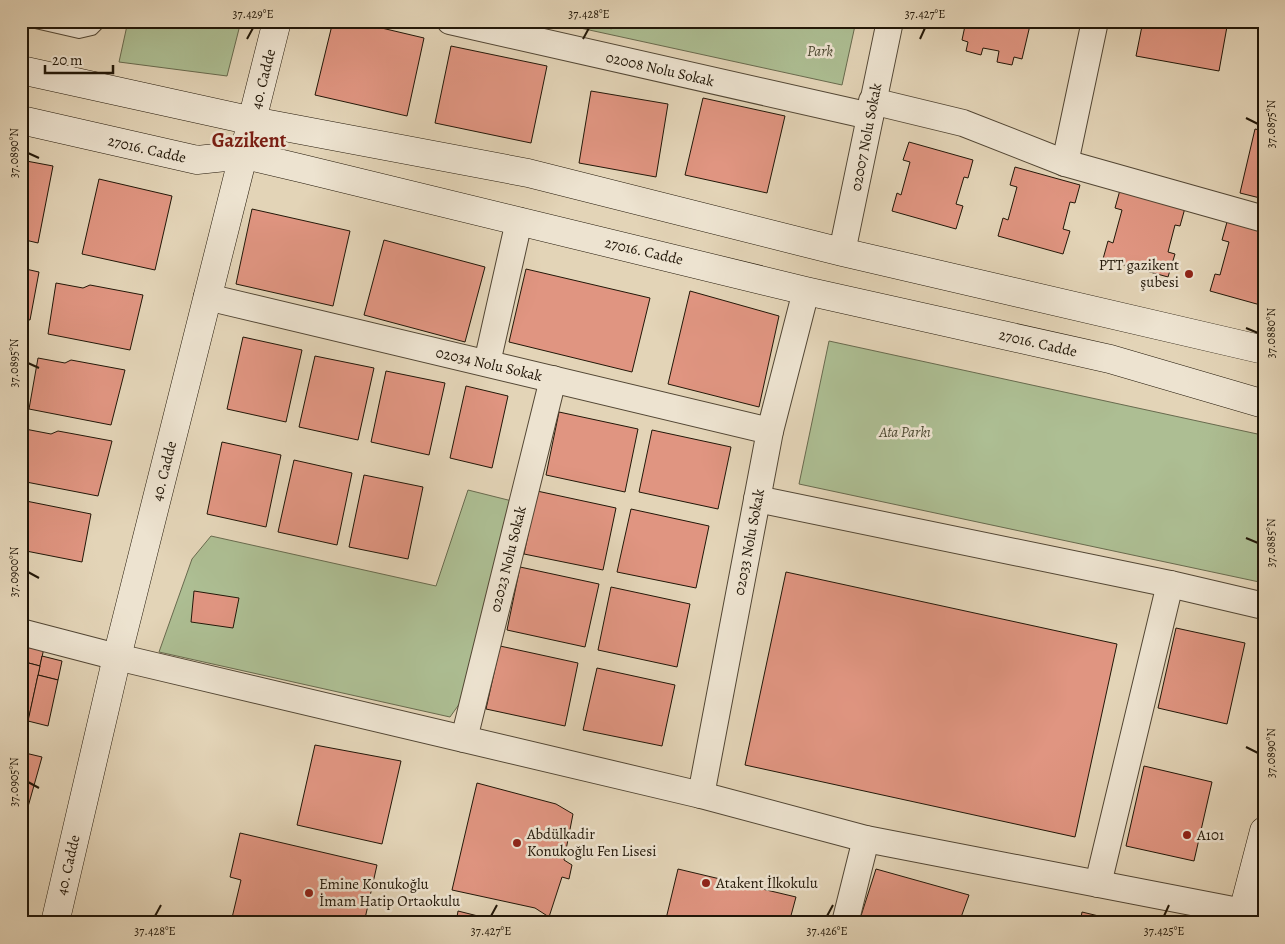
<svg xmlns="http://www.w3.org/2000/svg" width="1285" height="944" font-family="Alegreya,serif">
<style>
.green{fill:#adbe93;stroke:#686a4e}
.building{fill:#e09581;stroke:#221708}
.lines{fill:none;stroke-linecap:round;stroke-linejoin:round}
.lane-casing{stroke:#524634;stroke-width:14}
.street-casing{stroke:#524634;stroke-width:28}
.secondary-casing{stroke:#221708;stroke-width:29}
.path{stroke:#221708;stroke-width:3;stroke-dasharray:1 2.5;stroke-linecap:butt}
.lane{stroke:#ede3d0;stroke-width:12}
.street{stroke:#ede3d0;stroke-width:26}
.secondary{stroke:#ede3d0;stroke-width:28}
.ticks{fill:none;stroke:#221708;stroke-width:2}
.poi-dot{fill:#8f2418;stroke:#ede3d0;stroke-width:2}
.labels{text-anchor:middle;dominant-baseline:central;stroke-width:5;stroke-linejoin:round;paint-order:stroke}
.park-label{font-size:15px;font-style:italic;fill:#4c4932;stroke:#ede3d0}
.street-label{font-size:15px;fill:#221708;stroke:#ede3d0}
.poi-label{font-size:15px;fill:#221708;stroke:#ede3d0;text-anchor:start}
.district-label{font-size:20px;font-weight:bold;fill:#7a1f14;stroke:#ede3d0}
.neatline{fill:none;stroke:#221708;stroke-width:2}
.ticks-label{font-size:12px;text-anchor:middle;fill:#221708}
</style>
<rect width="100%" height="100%" fill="#e3d4b7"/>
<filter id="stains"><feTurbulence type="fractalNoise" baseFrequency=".004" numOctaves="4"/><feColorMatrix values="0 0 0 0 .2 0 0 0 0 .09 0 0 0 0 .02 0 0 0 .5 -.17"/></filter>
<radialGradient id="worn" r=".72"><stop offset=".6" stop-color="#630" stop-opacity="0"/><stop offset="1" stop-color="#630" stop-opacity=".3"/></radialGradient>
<g class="green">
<polygon points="128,21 241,21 227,76 119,62"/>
<polygon points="548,21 856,21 842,85"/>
<polygon points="829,341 1262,435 1264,583 799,484"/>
<polygon points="468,490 516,502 465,696 450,717 159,652 192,559 211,536 436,586"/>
</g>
<g class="building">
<polygon points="333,21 352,21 424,38 407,116 315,95"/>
<polygon points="966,21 1031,21 1022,59 1014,57 1012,65 997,62 999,51 983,48 981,55 966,51 968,42 962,40"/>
<polygon points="1143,21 1228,21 1219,71 1136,56"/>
<polygon points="451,46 547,66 531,143 435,123"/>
<polygon points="591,91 668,104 656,177 579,163"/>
<polygon points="703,98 785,116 767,193 685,175"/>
<polygon points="1255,129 1264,131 1264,199 1240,193"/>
<polygon points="909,142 973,160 968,178 964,177 956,204 963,206 956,229 892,211 897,193 901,195 910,162 903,160"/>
<polygon points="21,160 53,166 38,243 21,239"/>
<polygon points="1015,167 1080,185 1075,203 1070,202 1063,229 1070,231 1063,254 998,236 1003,218 1008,220 1017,187 1010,185"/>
<polygon points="99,179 172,196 155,270 82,254"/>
<polygon points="1120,190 1185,208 1180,226 1175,225 1168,252 1175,254 1168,277 1103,259 1108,241 1113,243 1122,210 1115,208"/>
<polygon points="252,209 350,231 333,306 236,284"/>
<polygon points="1227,222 1264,232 1264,306 1210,291 1215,274 1220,275 1229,242 1222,240"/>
<polygon points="384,240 485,267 465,342 364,315"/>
<polygon points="21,268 39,272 30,320 21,318"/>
<polygon points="526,269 650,298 632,372 509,342"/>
<polygon points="56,283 83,288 90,285 143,295 130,350 48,334"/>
<polygon points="690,291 779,316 759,407 668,384"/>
<polygon points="243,337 302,350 286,422 227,409"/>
<polygon points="315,356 374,368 358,440 299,427"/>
<polygon points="38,358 65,363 71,360 125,370 111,425 29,409"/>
<polygon points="386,371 445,383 429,455 371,442"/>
<polygon points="466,386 508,396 492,468 450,458"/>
<polygon points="559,412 638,429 625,492 546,475"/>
<polygon points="25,429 51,434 58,431 112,441 98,496 21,481 21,450"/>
<polygon points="652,430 731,447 718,509 639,492"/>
<polygon points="222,442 281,455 266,527 207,514"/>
<polygon points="294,460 352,473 337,545 278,532"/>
<polygon points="364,475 423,487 408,559 349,547"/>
<polygon points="537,491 616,508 603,570 524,554"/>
<polygon points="21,500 91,514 82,562 21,550"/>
<polygon points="631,509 709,526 696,588 617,572"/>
<polygon points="520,567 599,584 585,647 507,630"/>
<polygon points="786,572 1117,644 1075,837 745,765"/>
<polygon points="611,587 690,604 677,667 598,650"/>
<polygon points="194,591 239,598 233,628 191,622"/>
<polygon points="1176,628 1245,643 1227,724 1158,708"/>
<polygon points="21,643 44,648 40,666 21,661"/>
<polygon points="500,646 578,663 565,726 486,709"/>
<polygon points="42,656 62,661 58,680 38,675"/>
<polygon points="21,661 40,666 25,736 21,735"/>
<polygon points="597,668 675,685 662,746 583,730"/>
<polygon points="38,675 58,680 48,726 28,721"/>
<polygon points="315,745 401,761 382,844 297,825"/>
<polygon points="21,752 42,757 24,821 21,820"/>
<polygon points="1144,766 1212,782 1194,861 1126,846"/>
<polygon points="477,783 556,804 573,814 564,860 572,865 569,879 562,877 549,917 535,908 452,890"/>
<polygon points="240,833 377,865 364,923 231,922 241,880 230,877"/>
<polygon points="678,869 796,897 789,923 665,923"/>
<polygon points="876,869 969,895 959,923 859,922"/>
<polygon points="458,911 506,923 456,923"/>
<polygon points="1082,912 1128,923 1080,923"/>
</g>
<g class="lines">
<defs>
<polyline id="lane" points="31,21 79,32 92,29 100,21"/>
<g id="street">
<polyline points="450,21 870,116"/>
<polyline points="872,101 963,123 1065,163 1264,219"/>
<polyline points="1065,163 1095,21"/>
<polyline points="842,252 890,21"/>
<polyline points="207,297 770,431"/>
<polyline points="487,363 519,221"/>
<polyline points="757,499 1170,584 1264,606"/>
<polyline points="21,632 117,657 701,795 866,839 1264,916"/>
<polyline points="464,739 553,379"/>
<polyline points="701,795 770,431 806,291"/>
<polyline points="1098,884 1170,584"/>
<polyline points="845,923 866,839"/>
</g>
<g id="secondary">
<polyline points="21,70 253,121 528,173 842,252 1264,350"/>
<polyline points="21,120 197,160 245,155 304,169 806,291 1110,359 1264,404"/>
<polyline points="55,923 117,657 277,21"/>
<polyline points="1240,923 1264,831"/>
</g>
</defs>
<use href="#lane" class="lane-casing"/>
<use href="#street" class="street-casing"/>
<use href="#secondary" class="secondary-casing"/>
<polyline class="path" points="610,29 612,21"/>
<use href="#lane" class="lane"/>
<use href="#street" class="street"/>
<use href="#secondary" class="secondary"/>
</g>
<path class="ticks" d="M247 39 253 28M583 39 589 28M920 39 925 28M1246 118 1258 124M28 153 39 158M1246 328 1258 333M28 363 39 368M1246 538 1258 543M28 572 39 578M1246 747 1258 753M28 782 39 788M155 916 161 905M491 916 497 905M827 916 833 905M1164 916 1169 905"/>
<g class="poi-dot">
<circle cx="1189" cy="274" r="5"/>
<circle cx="1187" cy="835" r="5"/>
<circle cx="517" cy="843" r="5"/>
<circle cx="706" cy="883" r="5"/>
<circle cx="309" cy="893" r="5"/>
</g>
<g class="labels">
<g class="park-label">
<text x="820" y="51">Park</text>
<text x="905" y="432">Ata Parkı</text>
</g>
<g class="street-label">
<text transform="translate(660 69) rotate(13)">02008 Nolu Sokak</text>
<text transform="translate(263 79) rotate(-76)">40. Cadde</text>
<text transform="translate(866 137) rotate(-79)">02007 Nolu Sokak</text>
<text transform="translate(147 149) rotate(13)">27016. Cadde</text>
<text transform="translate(644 251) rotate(13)">27016. Cadde</text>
<text transform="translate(1038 343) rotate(13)">27016. Cadde</text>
<text transform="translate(489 364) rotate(13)">02034 Nolu Sokak</text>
<text transform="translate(164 471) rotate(-76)">40. Cadde</text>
<text transform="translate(749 542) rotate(-79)">02033 Nolu Sokak</text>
<text transform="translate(508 559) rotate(-76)">02023 Nolu Sokak</text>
<text transform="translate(68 865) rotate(-77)">40. Cadde</text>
</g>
<g class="poi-label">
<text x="1179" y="265" text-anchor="end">PTT gazikent<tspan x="1179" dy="17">şubesi</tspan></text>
<text x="527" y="834">Abdülkadir<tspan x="527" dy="17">Konukoğlu Fen Lisesi</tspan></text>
<text x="1197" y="835">A101</text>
<text x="716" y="883">Atakent İlkokulu</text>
<text x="319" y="884">Emine Konukoğlu<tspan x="319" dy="17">İmam Hatip Ortaokulu</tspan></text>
</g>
<g class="district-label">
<text x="249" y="140">Gazikent</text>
</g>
</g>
<rect width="1285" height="944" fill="none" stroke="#e3d4b7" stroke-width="55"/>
<path d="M45 65v8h68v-8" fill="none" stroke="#221708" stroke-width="2.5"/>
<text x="52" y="65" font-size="15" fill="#221708" stroke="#ede3d0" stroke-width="4" paint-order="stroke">20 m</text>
<rect x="28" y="28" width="1230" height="888" class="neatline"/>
<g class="ticks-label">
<text x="253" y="18">37.429°E</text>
<text x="589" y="18">37.428°E</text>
<text x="925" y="18">37.427°E</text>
<text transform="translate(1271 124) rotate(-90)" y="4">37.0875°N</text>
<text transform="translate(14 153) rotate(-90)" y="4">37.0890°N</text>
<text transform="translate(1271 333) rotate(-90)" y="4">37.0880°N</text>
<text transform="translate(14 363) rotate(-90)" y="4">37.0895°N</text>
<text transform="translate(1271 543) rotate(-90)" y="4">37.0885°N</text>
<text transform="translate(14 572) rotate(-90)" y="4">37.0900°N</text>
<text transform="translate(1271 753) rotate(-90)" y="4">37.0890°N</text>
<text transform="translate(14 782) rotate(-90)" y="4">37.0905°N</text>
<text x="155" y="935">37.428°E</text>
<text x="491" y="935">37.427°E</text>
<text x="827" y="935">37.426°E</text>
<text x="1164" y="935">37.425°E</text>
</g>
<rect width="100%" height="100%" filter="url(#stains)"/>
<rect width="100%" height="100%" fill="url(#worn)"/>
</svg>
